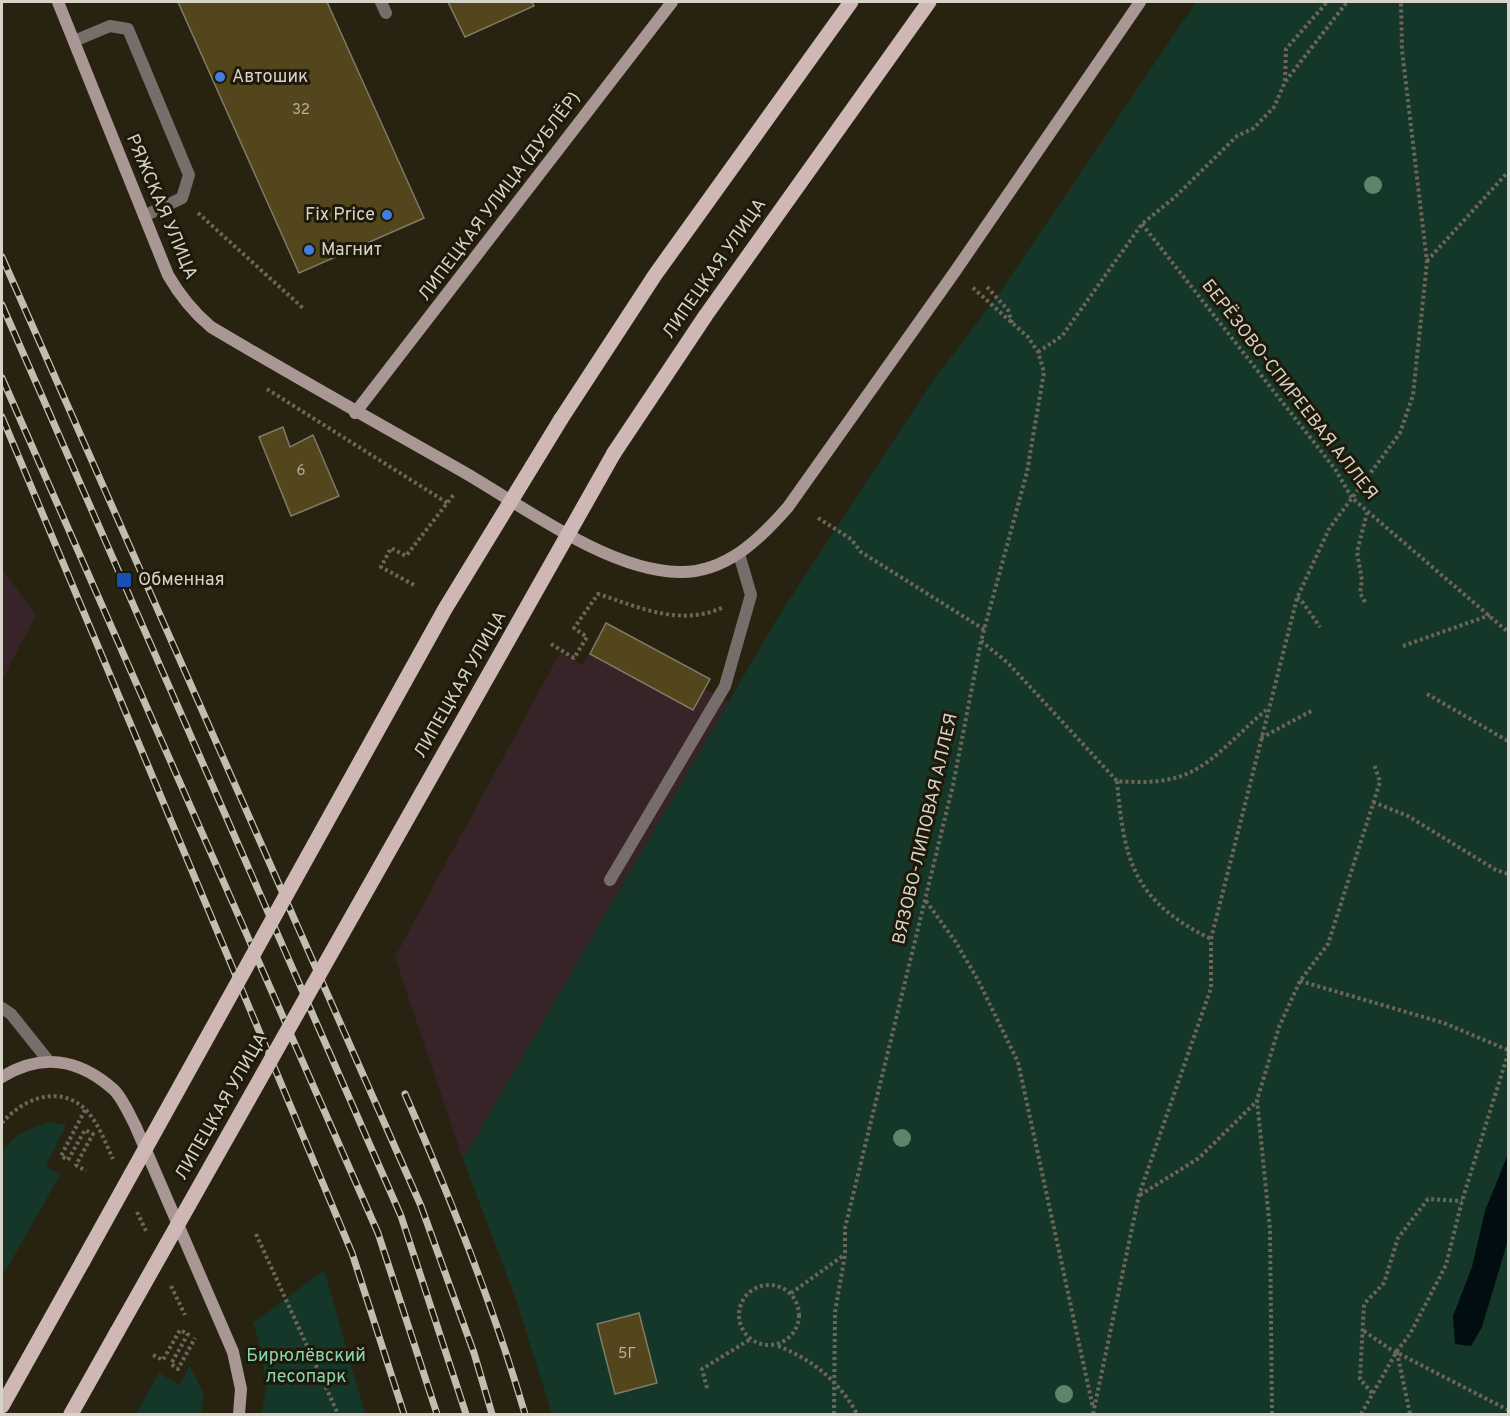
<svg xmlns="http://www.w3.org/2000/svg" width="1510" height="1416" font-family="Overpass,sans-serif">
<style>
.industrial{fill:#372428}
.green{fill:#143729}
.water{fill:#010d11}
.building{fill:#53461d;stroke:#807a66;stroke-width:1.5}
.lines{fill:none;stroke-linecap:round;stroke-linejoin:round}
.path{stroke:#6b6657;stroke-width:4;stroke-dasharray:3 3;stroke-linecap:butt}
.lane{stroke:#776d6b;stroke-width:12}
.secondary{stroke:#a89794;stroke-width:12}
.primary{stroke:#ceb7b4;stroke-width:15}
.rail-casing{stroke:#c1bdb1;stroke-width:7}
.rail{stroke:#1e1908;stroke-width:4.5;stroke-dasharray:14;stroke-linecap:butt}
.primary-bridge{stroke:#ceb7b4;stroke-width:15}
.tree{fill:#5d856b}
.shop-dot{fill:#3f7fe0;stroke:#1e1908;stroke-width:2}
.transit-dot{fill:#1a4fb4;stroke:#1e1908;stroke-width:2}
.labels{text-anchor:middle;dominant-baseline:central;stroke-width:6;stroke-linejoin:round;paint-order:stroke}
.number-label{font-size:15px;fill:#b6b09d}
.poi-label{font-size:18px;fill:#d7d3c8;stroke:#1e1908;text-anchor:start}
.street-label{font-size:18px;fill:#d7d3c8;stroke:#1e1908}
.park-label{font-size:18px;fill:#88d5b4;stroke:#1e1908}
</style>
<rect width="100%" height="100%" fill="#282311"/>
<g class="industrial">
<polygon points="2,569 36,615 2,680"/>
<polygon points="601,636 729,702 463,1159 395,957 560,653 582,665"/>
</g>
<g class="green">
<polygon points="1196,2 1508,2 1508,1414 552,1414 516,1299 463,1159 778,617 934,379 996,298"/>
<polygon points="48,1122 66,1125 46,1166 60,1175 2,1277 2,1151 19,1134"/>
<path d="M324 1270 365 1414H260C271 1393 262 1346 253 1323Z"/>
<polygon points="190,1366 203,1393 202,1414 136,1414 159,1373 179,1385"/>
</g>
<polygon class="water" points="1508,1154 1508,1240 1482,1327 1471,1346 1455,1344 1453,1316 1472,1267 1485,1211"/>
<g class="building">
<polygon points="178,2 327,2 424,218 299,273"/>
<polygon points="448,2 532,2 534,6 465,37"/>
<polygon points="283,427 290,447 313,435 339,496 291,516 259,437"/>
<polygon points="606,623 710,679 693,710 590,654"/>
<polygon points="639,1313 657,1383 615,1394 597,1324"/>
</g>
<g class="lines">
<g class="path">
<polyline points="1285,81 1286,49 1327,2"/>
<polyline points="198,213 304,309"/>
<polyline points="1142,224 1335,469 1352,498 1508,632"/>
<polyline points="1427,261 1508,172"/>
<polyline points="987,287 1008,310 1012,323"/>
<polyline points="1038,352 1062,336 1142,224 1175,197 1237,136 1254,128 1274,107 1285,82 1347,2"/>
<polyline points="267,389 449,504"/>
<polyline points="818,518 851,539 861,552 985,630"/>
<polyline points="414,585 381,567 391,548 406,556 455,493"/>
<polyline points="1297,598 1301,600 1320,627"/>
<polyline points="1365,602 1360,593 1362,580 1357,552 1367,513"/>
<path d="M981 641 1008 663 1117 781C1141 783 1169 783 1191 772 1216 760 1244 728 1266 710"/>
<path d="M551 644 574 658 587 637 574 628 598 594C642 608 680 627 724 607"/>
<polyline points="1403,646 1490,615"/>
<polyline points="1427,694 1508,741"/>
<polyline points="1261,738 1313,710"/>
<path d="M1117 781C1124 862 1134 901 1211 939"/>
<polyline points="1373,802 1408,816 1496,870 1508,874"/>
<polyline points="926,901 955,941 978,980 1018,1062 1093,1408"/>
<polyline points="1300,981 1444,1023 1508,1050"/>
<polyline points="85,1110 61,1156 68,1160 85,1130 93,1134 76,1165 86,1171"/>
<path d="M2 1123C23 1098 60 1084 86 1110 99 1124 105 1142 113 1159"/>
<polyline points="1140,1195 1199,1158 1257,1101"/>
<polyline points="137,1212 147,1233"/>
<polyline points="256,1234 338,1414"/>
<circle cx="769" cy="1315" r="30"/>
<polyline points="171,1286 185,1315"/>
<polyline points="791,1293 844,1255"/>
<polyline points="1364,1331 1390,1349 1508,1410"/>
<path d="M778 1346C813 1360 839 1381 857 1414"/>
<polyline points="1397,1352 1410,1414"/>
<polyline points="153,1355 163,1360 180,1330 188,1334 171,1364 178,1369 195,1338"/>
<polyline points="707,1388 702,1369 749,1340"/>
<polyline points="1372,1393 1360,1379 1364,1304 1384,1283 1398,1238 1428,1199 1462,1201"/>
<polyline points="834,1414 835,1312 845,1255 845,1228 953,785 981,641 1027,472 1044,372 1038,352 1028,337 971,286"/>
<polyline points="1093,1414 1139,1195 1211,988 1211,939 1297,598 1329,529 1400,433 1413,395 1427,262 1402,50 1401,2"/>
<polyline points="1272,1414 1270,1229 1257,1100 1279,1027 1300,981 1328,944 1380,782 1374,764"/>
<polyline points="1361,1414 1397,1351 1410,1334 1446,1265 1462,1201 1508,1054"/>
</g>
<g class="lane">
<polyline points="381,2 386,13"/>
<polyline points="74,41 110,26 128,29 189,175 182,198 144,216"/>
<polyline points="610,880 725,686 751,595 739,554"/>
<polyline points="2,1008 11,1014 47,1059"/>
</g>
<g class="secondary">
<path d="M58 2 168 275C180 296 192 311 211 327 295 377 381 425 467 474 527 509 610 571 679 572 726 573 760 539 788 507L954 273 1140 2"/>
<polyline points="355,413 672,2"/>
<path d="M2 1077C40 1053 78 1058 113 1089 122 1097 129 1114 135 1125L233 1352 241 1389 239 1414"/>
</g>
<g class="primary">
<polyline points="561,419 655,275 851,2"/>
<polyline points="614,453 706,315 929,2"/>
<polyline points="2,1406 83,1261"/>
<polyline points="71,1414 117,1332"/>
</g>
<defs>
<g id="rail">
<polyline points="2,257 421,1206 474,1353 492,1414"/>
<polyline points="2,305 401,1216 466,1414"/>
<polyline points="2,378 378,1233 437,1414"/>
<polyline points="2,417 352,1253 404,1414"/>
<path d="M405 1094C451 1199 493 1305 525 1414"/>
</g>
</defs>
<use href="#rail" class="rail-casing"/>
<use href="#rail" class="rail"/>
<g class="primary-bridge">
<polyline points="83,1261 445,609 561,419"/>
<polyline points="117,1332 614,453"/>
</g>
</g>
<g class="tree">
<circle cx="1373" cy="185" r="9"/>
<circle cx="902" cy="1138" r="9"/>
<circle cx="1064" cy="1394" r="9"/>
</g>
<g class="shop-dot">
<circle cx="220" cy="77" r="6"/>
<circle cx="387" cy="215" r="6"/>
<circle cx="309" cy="250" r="6"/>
</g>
<rect class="transit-dot" x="116" y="572" width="16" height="16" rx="3"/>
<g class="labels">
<g class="number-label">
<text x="301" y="110">32</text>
<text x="301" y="471">6</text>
<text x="627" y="1354">5Г</text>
</g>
<g class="poi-label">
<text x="232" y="77">Автошик</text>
<text x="375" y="215" text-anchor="end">Fix Price</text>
<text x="321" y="250">Магнит</text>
<text x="138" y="580">Обменная</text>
</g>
<g class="street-label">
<text transform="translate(500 197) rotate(-53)">ЛИПЕЦКАЯ УЛИЦА (ДУБЛЁР)</text>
<text transform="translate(161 207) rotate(67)">РЯЖСКАЯ УЛИЦА</text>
<text transform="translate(715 269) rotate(-55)">ЛИПЕЦКАЯ УЛИЦА</text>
<text transform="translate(1289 390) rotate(52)">БЕРЁЗОВО-СПИРЕЕВАЯ АЛЛЕЯ</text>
<text transform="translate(461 685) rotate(-60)">ЛИПЕЦКАЯ УЛИЦА</text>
<text transform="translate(926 829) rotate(-77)">ВЯЗОВО-ЛИПОВАЯ АЛЛЕЯ</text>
<text transform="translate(222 1107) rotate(-60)">ЛИПЕЦКАЯ УЛИЦА</text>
</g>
<g class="park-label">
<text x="306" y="1356">Бирюлёвский<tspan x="306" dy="21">лесопарк</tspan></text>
</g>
</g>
<rect width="1510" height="1416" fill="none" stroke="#d7d3c8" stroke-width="6"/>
</svg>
